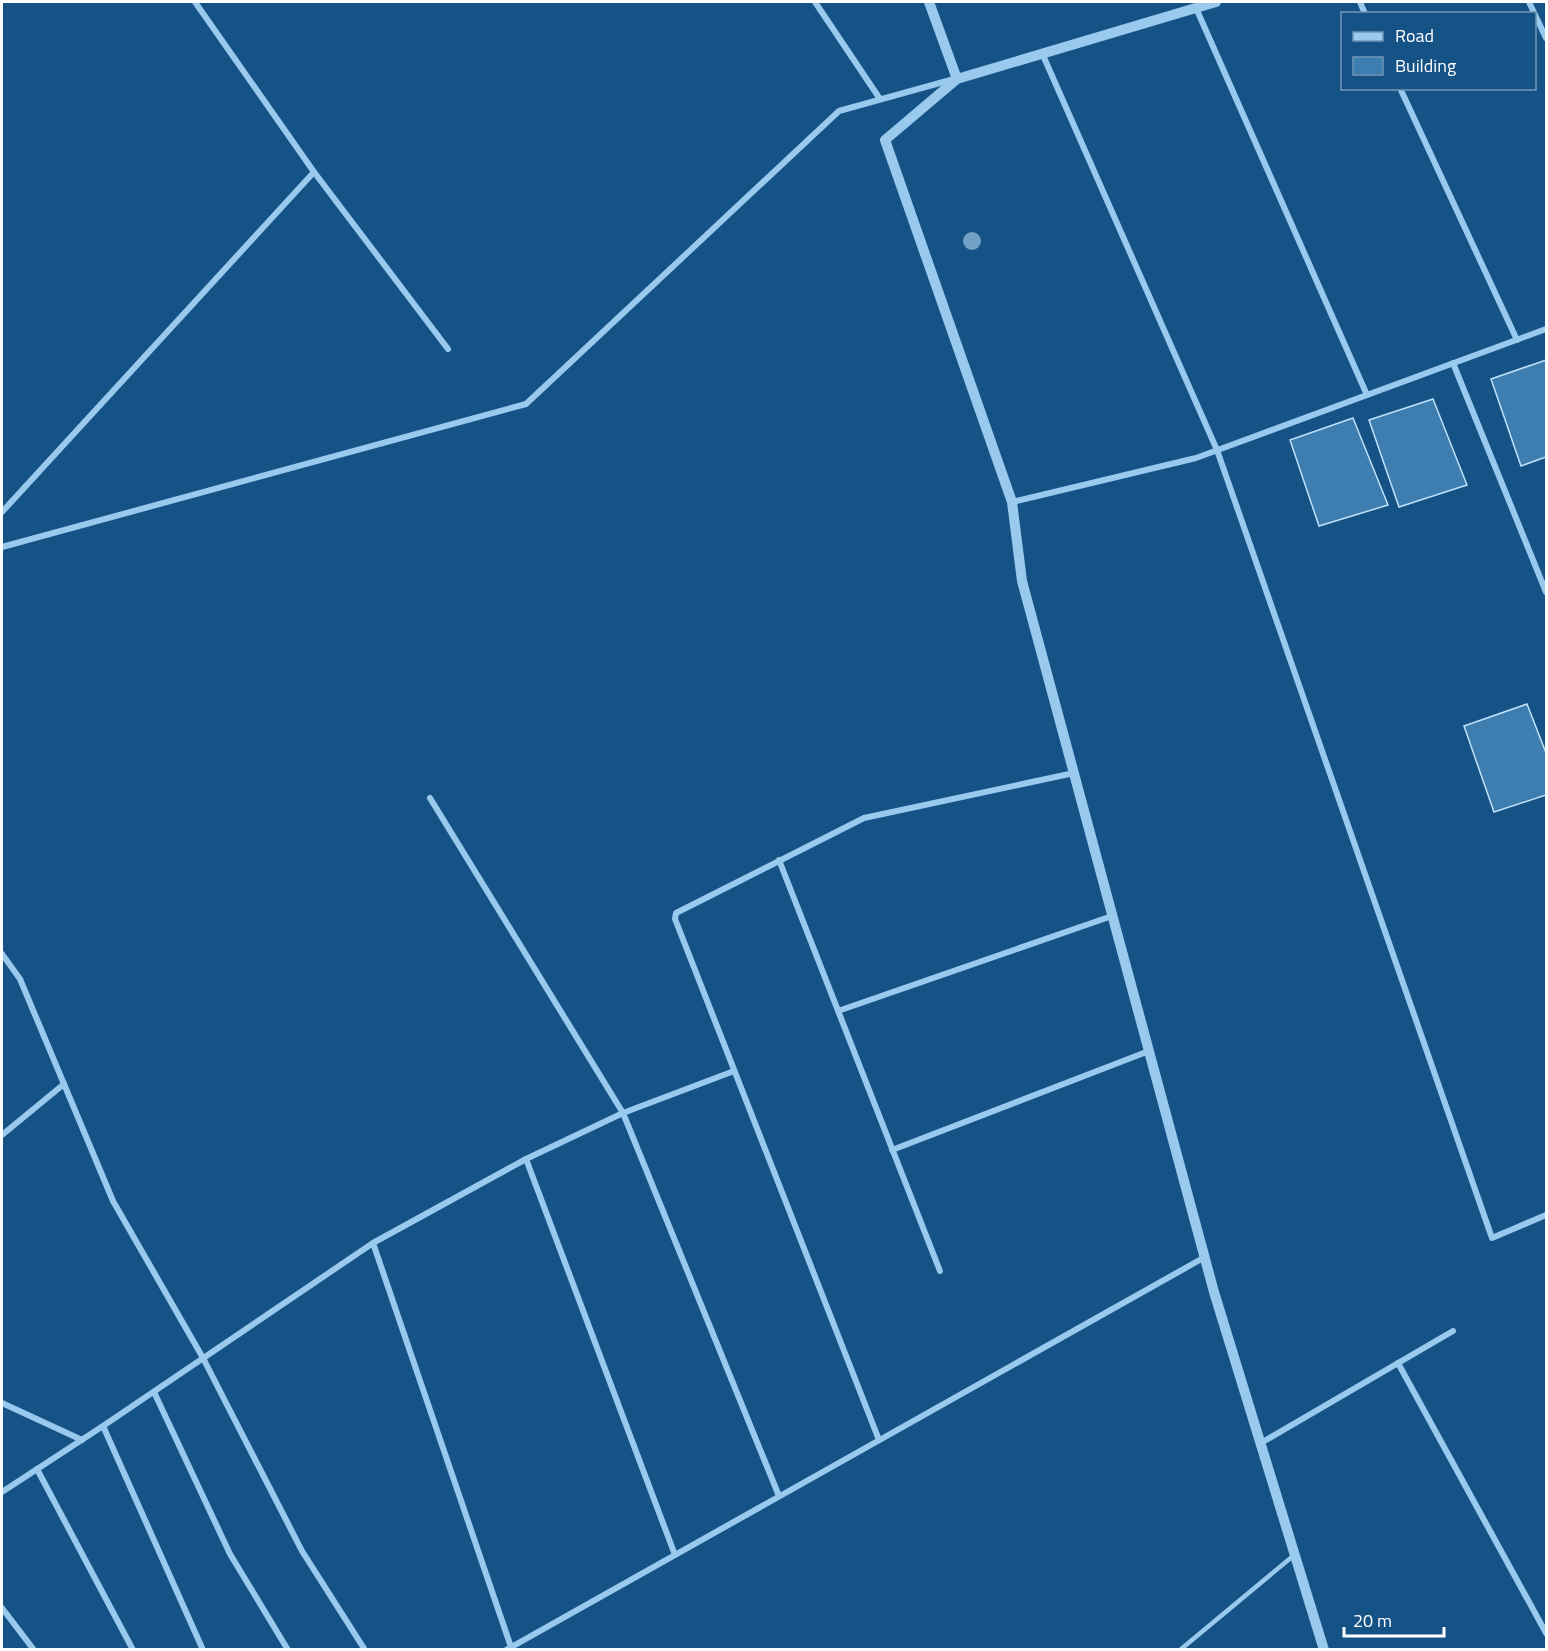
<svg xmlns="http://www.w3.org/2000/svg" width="1548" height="1651" font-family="'Titillium Web',sans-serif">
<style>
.building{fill:#3d7db0;stroke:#c0e1fa;stroke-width:1.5}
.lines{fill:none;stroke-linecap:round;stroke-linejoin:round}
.service{stroke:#9ac9ee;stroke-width:4.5}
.minor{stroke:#9ac9ee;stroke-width:6}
.tertiary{stroke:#9ac9ee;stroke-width:10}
.tree{fill:#73a1c6}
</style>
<rect width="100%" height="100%" fill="#155286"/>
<g class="building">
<polygon points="1546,360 1546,457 1521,466 1491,379"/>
<polygon points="1433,399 1467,485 1399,507 1369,420"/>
<polygon points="1353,418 1388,505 1319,526 1290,440"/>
<polygon points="1527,704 1546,753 1546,795 1494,812 1464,726"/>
</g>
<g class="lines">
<polyline class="service" points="1180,1650 1293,1556"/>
<g class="minor">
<polyline points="195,2 314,172 448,349"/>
<polyline points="815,2 880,99"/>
<polyline points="1360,2 1365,14"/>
<polyline points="1529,2 1546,38"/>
<polyline points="1196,8 1367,395"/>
<polyline points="1042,53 1217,450 1492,1238 1546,1215"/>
<polyline points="1400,88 1517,340"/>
<polyline points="1453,363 1546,592"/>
<polyline points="1012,502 1196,458 1546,329"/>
<polyline points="2,512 314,172"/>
<polyline points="2,547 526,404 839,111 954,79"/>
<polyline points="430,798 623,1113 779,1496"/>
<polyline points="779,860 940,1271"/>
<polyline points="2,954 20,979 113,1201 203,1358 302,1551 365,1650"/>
<polyline points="838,1011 1112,916"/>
<polyline points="2,1135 64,1084"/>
<polyline points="892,1150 1149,1051"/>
<polyline points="526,1159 675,1555"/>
<polyline points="373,1243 511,1647"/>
<polyline points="1398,1363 1546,1633"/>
<polyline points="154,1392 230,1554 288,1650"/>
<polyline points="2,1403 82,1440"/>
<polyline points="103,1426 203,1650"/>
<polyline points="879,1440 677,924 675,919 676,913 864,818 1074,773"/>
<polyline points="1261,1443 1453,1331"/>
<polyline points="37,1469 133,1650"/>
<polyline points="2,1492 103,1426 373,1243 526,1159 623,1113 734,1071"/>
<polyline points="2,1608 34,1650"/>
<polyline points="506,1650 1205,1257"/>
</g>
<g class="tertiary">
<polyline points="929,2 957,79"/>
<polyline points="1216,2 957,79 885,140 1012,502 1022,581 1214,1292 1324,1650"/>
</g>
</g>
<circle class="tree" cx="972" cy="241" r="9"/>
<rect width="1548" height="1651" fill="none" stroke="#ffffff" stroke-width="6"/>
<rect x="1341" y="12" width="195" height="78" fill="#155286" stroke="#7397b6" stroke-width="1.5"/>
<rect x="1353" y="32" width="30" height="9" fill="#9ac9ee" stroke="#7397b6" stroke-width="1.5"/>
<text x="1395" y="42" font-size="18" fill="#ffffff">Road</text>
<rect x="1353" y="57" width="30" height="18" fill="#3d7db0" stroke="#7397b6" stroke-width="1.5"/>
<text x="1395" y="72" font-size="18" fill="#ffffff">Building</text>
<path d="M1344 1627v9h100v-9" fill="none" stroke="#ffffff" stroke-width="3"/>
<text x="1353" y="1627" font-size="18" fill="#ffffff" stroke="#155286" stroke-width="4.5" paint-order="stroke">20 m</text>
</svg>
